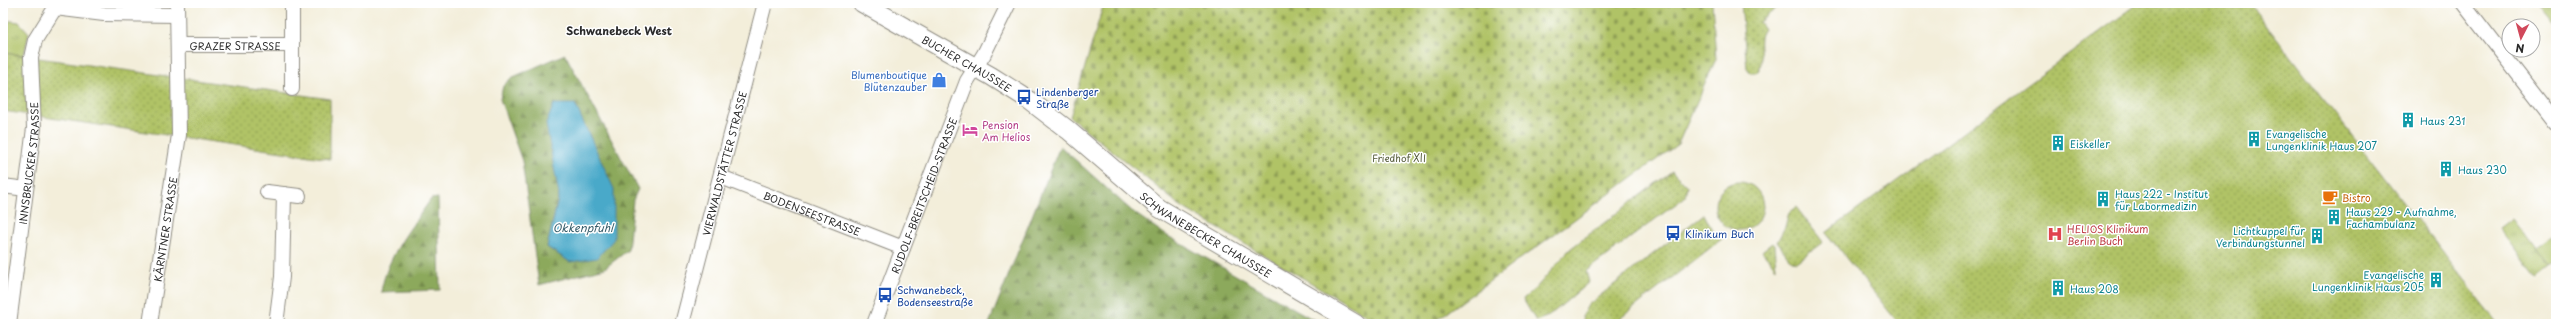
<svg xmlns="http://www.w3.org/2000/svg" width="2559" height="327" font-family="'Playpen Sans',sans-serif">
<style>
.grass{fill:url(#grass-dots);stroke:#6e7748}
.forest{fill:url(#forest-firs);stroke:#5c6a43;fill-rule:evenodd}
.cemetery{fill:url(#cemetery-stones);stroke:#6e7748}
.park{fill:url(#park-tufts);stroke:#6e7748}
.pitch{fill:#b0c366;stroke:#6e7748}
.water{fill:#4aa9c9;stroke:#3a6a7a}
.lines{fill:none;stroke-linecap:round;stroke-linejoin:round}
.minor-casing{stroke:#8f8c82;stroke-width:16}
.major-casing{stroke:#8f8c82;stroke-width:20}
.minor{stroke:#fff;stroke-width:14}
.major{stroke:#fff;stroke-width:18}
.labels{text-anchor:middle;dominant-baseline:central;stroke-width:3;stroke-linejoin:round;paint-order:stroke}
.street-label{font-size:10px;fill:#2b2b2b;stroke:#fff}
.shop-label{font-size:10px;fill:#366cbe;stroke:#fff;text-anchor:end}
.transit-label{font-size:10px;fill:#164399;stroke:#fff;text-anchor:start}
.culture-label{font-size:10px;fill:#0d838f;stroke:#fff;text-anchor:start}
.hotel-label{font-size:10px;fill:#b23c85;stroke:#fff;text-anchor:start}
.park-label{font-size:10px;fill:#5a6040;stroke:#fff}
.food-label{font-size:10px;fill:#c56008;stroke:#fff;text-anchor:start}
.health-label{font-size:10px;fill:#be3a42;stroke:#fff;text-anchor:start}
.neighbourhood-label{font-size:11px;font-weight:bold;fill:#2b2b2b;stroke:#fff}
.water-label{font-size:11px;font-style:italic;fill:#375d6a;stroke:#fff}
</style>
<defs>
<pattern id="grass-dots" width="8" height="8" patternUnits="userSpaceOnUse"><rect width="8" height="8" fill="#b0c366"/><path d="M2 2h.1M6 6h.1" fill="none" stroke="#8f9f54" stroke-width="1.8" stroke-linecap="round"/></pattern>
<pattern id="forest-firs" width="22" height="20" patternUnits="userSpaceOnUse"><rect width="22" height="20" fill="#8ca95b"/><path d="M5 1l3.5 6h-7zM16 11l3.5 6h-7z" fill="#738a4b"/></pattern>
<pattern id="cemetery-stones" width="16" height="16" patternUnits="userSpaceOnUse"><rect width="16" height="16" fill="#b0c366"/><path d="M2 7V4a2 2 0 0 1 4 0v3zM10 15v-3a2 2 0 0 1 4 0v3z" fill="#8f9f54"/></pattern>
<pattern id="park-tufts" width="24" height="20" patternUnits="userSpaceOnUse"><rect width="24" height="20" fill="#b0c366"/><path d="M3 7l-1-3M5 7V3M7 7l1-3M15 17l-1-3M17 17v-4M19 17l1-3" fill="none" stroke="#8f9f54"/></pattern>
</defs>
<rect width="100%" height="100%" fill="#fff"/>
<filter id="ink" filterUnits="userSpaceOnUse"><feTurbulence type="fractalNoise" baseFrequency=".025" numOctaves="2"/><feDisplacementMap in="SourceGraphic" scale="8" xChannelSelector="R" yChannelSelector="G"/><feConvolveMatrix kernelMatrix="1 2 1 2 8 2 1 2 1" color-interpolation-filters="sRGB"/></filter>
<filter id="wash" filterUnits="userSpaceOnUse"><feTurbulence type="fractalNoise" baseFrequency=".012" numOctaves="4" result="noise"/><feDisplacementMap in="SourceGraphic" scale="16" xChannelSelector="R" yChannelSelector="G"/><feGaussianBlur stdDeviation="0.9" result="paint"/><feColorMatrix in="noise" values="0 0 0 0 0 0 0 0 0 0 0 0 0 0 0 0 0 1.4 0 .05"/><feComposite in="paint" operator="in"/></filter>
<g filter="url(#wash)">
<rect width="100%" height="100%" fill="#f3eeda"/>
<g class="grass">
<path d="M1741 3H1783L1759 22 1764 29C1753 42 1768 63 1756 73H1751L1747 68Z"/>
<polygon points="2139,3 2249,3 2498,324 1899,324 1826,233"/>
<polygon points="3,53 330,99 330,159 3,111"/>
<polygon points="1672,171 1687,186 1685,197 1586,271 1589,282 1549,316 1536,321 1523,299 1536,288 1570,249"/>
<circle cx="1739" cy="206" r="24"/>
<polygon points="1796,207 1823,242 1796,262 1789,258 1777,242 1785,227 1789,212"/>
<polygon points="1704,214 1712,230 1723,238 1613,324 1584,324 1582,316 1588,305"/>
<polygon points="1772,243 1774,245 1776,268 1762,251"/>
</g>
<g class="forest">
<path d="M565 54 638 189 633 200 628 250 605 268 539 285 522 161 500 99 503 86 511 78ZM559 195 570 262 547 247Z"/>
<polygon points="1060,146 1133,212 1166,235 1321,324 989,324"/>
<path d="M438 198 440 290 381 292C387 256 410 229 431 199Z"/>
</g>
<polygon class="cemetery" points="1104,3 1712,3 1716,59 1678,144 1431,324 1381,324 1182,207 1070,117"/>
<g class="park">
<polygon points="2539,3 2556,3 2556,24"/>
<polygon points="3,20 19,22 29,33 24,55 3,53"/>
<polygon points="2512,219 2551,270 2538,280 2499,229"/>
</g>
<polygon class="pitch" points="2553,241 2556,244 2556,267 2551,270 2537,252"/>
<polygon class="water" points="554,104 575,104 614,189 614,239 597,258 570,262 547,247 559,195 546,124"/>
</g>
<g filter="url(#ink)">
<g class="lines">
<defs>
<g id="minor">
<polyline points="292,3 292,89"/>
<polyline points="2463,3 2556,123"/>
<polyline points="55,8 104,14 177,15"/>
<path id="s1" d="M178 45H292"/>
<path id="s2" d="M721 177 903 248"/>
<polyline points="3,186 26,189"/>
<polyline points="267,192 299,196"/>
<path id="s3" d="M9 324 34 128 31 58 35 40 55 8"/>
<path id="s4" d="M150 324 179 135 177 3"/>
<polyline points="276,324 282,277 284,194"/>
<path id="s5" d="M682 324 765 3"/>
<path id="s6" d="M874 324 967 81 984 54 1009 3"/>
</g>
<g id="major">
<path id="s7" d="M862 3 991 76 1029 100 1068 130 1159 208 1356 324"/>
</g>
</defs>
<use href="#minor" class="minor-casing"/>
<use href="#major" class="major-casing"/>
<use href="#minor" class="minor"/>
<use href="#major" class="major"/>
</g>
</g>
<defs>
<symbol id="shop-bare" viewBox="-9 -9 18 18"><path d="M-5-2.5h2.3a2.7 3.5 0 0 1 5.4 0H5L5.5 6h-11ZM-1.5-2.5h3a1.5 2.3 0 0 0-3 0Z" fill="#3f7fe0" stroke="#fff" stroke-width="2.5" paint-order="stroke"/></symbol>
<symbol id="bus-bare" viewBox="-9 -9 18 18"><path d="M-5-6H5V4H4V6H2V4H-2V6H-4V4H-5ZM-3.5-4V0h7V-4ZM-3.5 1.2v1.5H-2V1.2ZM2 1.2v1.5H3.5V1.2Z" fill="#1a4fb4" stroke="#fff" stroke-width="2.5" paint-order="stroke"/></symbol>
<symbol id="building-bare" viewBox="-9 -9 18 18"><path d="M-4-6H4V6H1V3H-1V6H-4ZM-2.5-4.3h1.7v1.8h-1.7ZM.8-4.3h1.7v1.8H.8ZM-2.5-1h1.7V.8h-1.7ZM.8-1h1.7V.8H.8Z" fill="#0f9aa8" stroke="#fff" stroke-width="2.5" paint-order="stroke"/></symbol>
<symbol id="hotel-bare" viewBox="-9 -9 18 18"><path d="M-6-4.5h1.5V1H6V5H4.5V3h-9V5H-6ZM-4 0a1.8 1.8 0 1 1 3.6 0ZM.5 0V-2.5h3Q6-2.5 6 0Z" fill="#d1479c" stroke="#fff" stroke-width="2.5" paint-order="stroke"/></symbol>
<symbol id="cafe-bare" viewBox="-9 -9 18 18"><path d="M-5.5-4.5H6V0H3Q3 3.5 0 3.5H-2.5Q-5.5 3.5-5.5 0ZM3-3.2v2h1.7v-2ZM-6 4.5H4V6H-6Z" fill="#e8710a" stroke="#fff" stroke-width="2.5" paint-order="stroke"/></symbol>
<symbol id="hospital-bare" viewBox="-9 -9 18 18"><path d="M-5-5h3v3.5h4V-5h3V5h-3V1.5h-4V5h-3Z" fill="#e0444e" stroke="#fff" stroke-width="2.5" paint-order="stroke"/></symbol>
</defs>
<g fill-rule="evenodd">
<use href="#shop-bare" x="928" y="69" width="22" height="22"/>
<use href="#bus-bare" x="1013" y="86" width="22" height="22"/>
<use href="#building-bare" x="2397" y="109" width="22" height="22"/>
<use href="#hotel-bare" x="959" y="119" width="22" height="22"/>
<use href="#building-bare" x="2243" y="128" width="22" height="22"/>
<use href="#building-bare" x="2047" y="132" width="22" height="22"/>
<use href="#building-bare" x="2435" y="158" width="22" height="22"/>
<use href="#cafe-bare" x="2319" y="186" width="22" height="22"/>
<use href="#building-bare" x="2092" y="188" width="22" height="22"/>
<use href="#building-bare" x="2323" y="206" width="22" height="22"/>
<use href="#bus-bare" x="1662" y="222" width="22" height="22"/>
<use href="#hospital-bare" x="2044" y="223" width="22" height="22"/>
<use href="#building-bare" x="2306" y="225" width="22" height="22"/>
<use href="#building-bare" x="2425" y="269" width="22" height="22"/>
<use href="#building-bare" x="2047" y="277" width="22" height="22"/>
<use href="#bus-bare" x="874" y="284" width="22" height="22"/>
</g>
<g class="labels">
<g class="street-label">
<text stroke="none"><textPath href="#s1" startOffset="57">GRAZER STRASSE</textPath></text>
<text stroke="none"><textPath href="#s7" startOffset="121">BUCHER CHAUSSEE</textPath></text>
<text stroke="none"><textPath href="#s3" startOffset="162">INNSBRUCKER STRASSE</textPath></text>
<text stroke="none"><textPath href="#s5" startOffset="166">VIERWALDSTÄTTER STRASSE</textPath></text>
<text stroke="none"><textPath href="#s6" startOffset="138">RUDOLF-BREITSCHEID-STRASSE</textPath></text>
<text stroke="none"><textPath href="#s2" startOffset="98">BODENSEESTRASSE</textPath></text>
<text stroke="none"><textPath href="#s4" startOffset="96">KÄRNTNER STRASSE</textPath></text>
<text stroke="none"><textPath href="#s7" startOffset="416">SCHWANEBECKER CHAUSSEE</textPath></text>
</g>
<g class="shop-label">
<text x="927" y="74">Blumenboutique<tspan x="927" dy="12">Blütenzauber</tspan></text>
</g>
<g class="transit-label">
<text x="1036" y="91">Lindenberger<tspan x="1036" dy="12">Straße</tspan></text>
<text x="1685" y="233">Klinikum Buch</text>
<text x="897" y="289">Schwanebeck,<tspan x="897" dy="12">Bodenseestraße</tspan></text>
</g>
<g class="culture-label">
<text x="2420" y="120">Haus 231</text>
<text x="2266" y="133">Evangelische<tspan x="2266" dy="12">Lungenklinik Haus 207</tspan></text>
<text x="2070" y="143">Eiskeller</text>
<text x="2458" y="169">Haus 230</text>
<text x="2115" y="193">Haus 222 - Institut<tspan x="2115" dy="12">für Labormedizin</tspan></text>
<text x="2346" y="211">Haus 229 - Aufnahme,<tspan x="2346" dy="12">Fachambulanz</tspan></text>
<text x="2305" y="230" text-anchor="end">Lichtkuppel für<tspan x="2305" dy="12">Verbindungstunnel</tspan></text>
<text x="2424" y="274" text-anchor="end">Evangelische<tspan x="2424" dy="12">Lungenklinik Haus 205</tspan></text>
<text x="2070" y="288">Haus 208</text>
</g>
<g class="hotel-label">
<text x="982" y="124">Pension<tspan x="982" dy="12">Am Helios</tspan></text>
</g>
<g class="park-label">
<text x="1399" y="157">Friedhof XII</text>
</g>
<g class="food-label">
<text x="2342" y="197">Bistro</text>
</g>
<g class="health-label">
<text x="2067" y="228">HELIOS Klinikum<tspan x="2067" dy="12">Berlin Buch</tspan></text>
</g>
<g class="neighbourhood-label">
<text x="619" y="30">Schwanebeck West</text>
</g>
<g class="water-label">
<text x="583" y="227">Okkenpfuhl</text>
</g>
</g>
<rect width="2559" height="327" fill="none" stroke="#fff" stroke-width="16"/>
<g transform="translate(2521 38) rotate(186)"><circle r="19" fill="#ffffff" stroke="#aaaaaa"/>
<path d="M0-3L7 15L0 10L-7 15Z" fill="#d1495b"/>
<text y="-6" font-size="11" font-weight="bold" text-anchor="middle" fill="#2b2b2b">N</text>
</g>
</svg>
